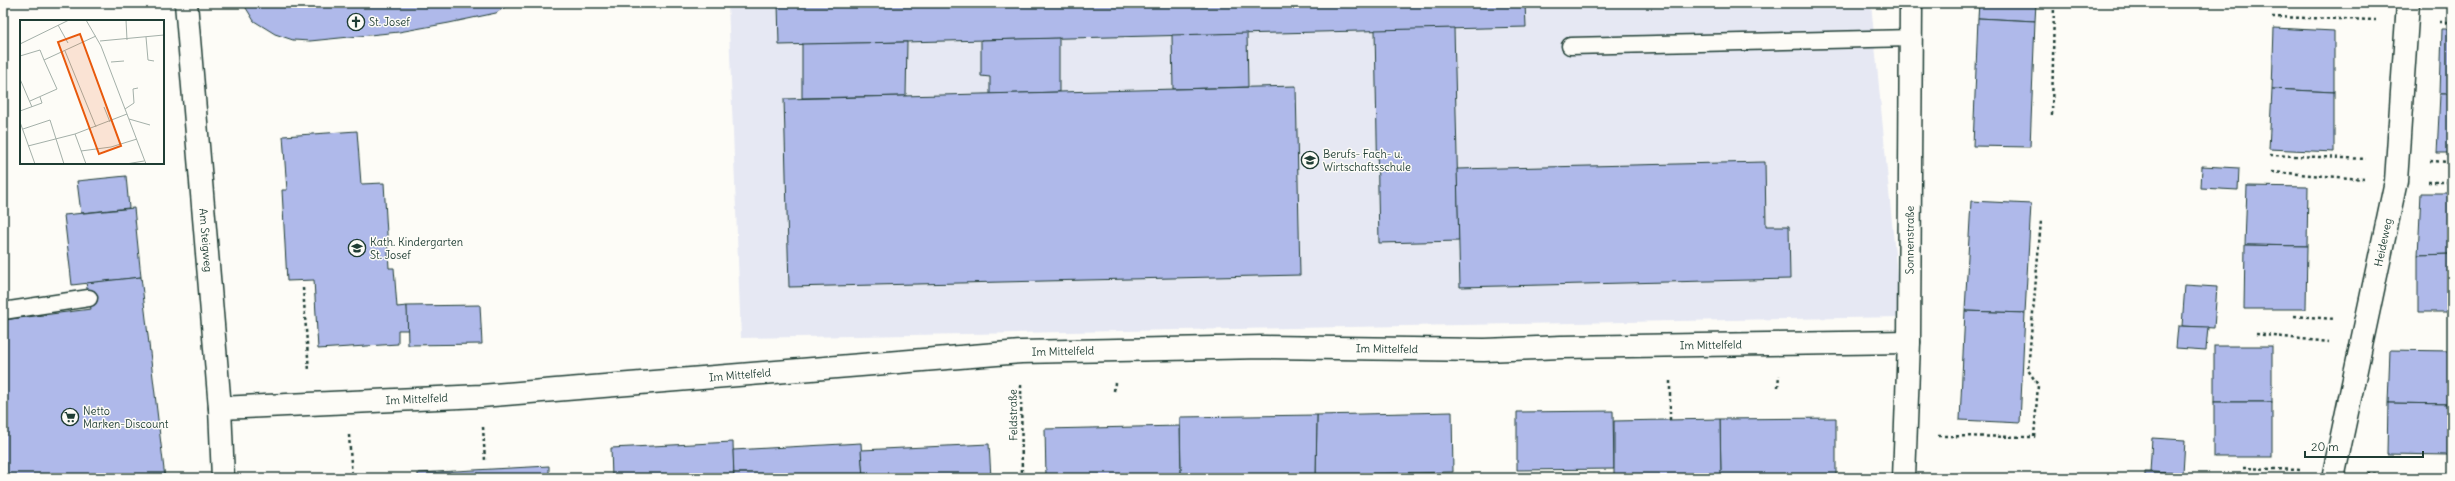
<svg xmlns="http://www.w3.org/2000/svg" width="2455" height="481" font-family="Delius,sans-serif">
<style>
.built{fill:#e6e8f3}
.building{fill:#afb9ea;stroke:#1f3d34}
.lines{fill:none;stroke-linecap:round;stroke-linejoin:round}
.lane-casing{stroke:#1f3d34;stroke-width:19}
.street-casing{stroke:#1f3d34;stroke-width:25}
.path{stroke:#1f3d34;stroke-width:2.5;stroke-dasharray:3 3;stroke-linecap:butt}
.lane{stroke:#fdfcf7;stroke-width:16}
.street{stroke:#fdfcf7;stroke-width:22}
.labels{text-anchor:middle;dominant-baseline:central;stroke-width:3;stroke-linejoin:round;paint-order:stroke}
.poi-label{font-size:11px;fill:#1f3d34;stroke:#fdfcf7;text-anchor:start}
.street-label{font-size:11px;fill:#1f3d34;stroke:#fdfcf7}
.inset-road{fill:none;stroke:#a4b0a9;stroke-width:1}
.view{fill:#e8590c;fill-opacity:0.15;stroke:#e8590c;stroke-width:2}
.inset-edge{fill:none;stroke:#1f3d34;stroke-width:2}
</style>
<rect width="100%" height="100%" fill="#fdfcf7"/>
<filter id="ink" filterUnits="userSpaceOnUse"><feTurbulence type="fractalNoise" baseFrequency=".025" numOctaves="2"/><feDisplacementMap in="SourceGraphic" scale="8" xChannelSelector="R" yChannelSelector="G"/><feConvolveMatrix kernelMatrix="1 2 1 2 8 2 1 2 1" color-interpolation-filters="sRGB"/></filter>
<g filter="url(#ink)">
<polygon class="built" points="728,3 1871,3 1901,317 741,338"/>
<g class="building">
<polygon points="243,3 511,3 496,13 449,23 399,32 310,41 293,40 275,34 254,21"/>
<polygon points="778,3 1525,3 1526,27 779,45"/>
<polygon points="1979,3 2036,3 2035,21 1978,18"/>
<polygon points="1978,18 2035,21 2030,147 1973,146"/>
<polygon points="1454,28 1459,241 1379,243 1375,30"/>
<polygon points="2274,28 2334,31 2334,92 2272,89"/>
<polygon points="2442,29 2452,29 2452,94 2440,94"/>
<polygon points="1247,33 1248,87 1173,89 1172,35"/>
<polygon points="1059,38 1059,92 990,94 990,77 981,76 981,40"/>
<polygon points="907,42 906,96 802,98 802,44"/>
<polygon points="1296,86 1300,275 789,287 784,99"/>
<polygon points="2272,89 2334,92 2334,152 2269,149"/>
<polygon points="2440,94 2452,94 2452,153 2437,153"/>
<polygon points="357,131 361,184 384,183 389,268 394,268 397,307 407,306 409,330 398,330 398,344 318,349 314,280 287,281 282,190 287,190 283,136"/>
<polygon points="1765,162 1766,226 1789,226 1790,279 1460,287 1457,169"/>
<polygon points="2202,166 2239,168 2238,190 2201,188"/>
<polygon points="126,176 129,208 81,213 77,181"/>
<polygon points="2247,186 2308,187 2307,246 2245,245"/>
<polygon points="2421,193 2452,193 2452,254 2418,255"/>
<polygon points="1971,201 2031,204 2025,313 1965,311"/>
<polygon points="134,208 141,277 72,285 64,215"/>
<polygon points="2245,245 2307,246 2306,309 2244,309"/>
<polygon points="2452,254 2452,312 2418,312 2418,255"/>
<polygon points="141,277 165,478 3,478 3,320 91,309 86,283"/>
<polygon points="2185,285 2217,287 2214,328 2182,326"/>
<polygon points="480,305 482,344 408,345 407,306"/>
<polygon points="1965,311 2025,313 2020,423 1960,420"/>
<polygon points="2178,326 2208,327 2206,350 2176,348"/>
<rect x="2214" y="346" width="58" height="56"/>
<polygon points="2390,350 2450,351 2449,404 2388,403"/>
<rect x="2214" y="402" width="58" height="55"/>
<polygon points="2388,403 2449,404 2448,455 2387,454"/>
<polygon points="1613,411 1614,469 1517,470 1517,412"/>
<polygon points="1452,412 1453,472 1316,475 1317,415"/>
<polygon points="1317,415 1316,475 1181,476 1180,417"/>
<polygon points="1836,418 1836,478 1721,478 1720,419"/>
<polygon points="1720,419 1721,478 1614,478 1614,421"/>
<polygon points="1180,426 1181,478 1046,478 1045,429"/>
<polygon points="2152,438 2185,440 2183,474 2150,472"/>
<polygon points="733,442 734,478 612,478 611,448"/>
<polygon points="861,443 863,478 734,478 733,450"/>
<polygon points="989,444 991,478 863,478 861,450"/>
<polygon points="549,466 549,478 418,478 418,473"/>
<polygon points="2145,472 2178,473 2178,478 2145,478"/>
</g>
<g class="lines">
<defs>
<g id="lane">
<polyline points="1570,46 1912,38"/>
<polyline points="3,311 89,298"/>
</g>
<g id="street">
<path id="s1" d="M186 3 220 408 223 478"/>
<path id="s2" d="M220 408 481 396 1021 352 1263 347 1484 350 1561 347 1909 342"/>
<path id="s3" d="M1904 478 1909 342 1911 3"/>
<path id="s4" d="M2333 478 2396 181 2408 3"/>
</g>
</defs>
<use href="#lane" class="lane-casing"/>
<use href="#street" class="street-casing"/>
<g class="path">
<polyline points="2440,5 2452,5"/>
<polyline points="2272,17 2376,20"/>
<polyline points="2439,22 2452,22"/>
<polyline points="2052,115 2054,3"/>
<polyline points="2270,155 2366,159"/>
<polyline points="2430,161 2452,162"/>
<polyline points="2272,172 2364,179"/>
<polyline points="2428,182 2452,182"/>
<polyline points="303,288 309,371"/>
<polyline points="2294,316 2335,319"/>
<polyline points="2256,334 2329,342"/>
<polyline points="1021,385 1022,478"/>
<polyline points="1778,387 1779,375"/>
<polyline points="1114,391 1115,383"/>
<polyline points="1670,420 1670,378"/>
<polyline points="483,427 485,461"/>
<polyline points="349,435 352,478"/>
<polyline points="1938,436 2034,437 2038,385 2028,370 2041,221"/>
<polyline points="2243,468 2302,470"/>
<polyline points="2367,474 2400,478"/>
</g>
<use href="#lane" class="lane"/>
<use href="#street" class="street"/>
</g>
</g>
<defs>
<symbol id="church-ring" viewBox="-11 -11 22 22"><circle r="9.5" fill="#fdfcf7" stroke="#1f3d34" stroke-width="1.5"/><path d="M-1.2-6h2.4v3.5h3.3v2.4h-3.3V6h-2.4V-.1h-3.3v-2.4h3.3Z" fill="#1f3d34"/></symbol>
<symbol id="school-ring" viewBox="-11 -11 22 22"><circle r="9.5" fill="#fdfcf7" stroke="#1f3d34" stroke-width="1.5"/><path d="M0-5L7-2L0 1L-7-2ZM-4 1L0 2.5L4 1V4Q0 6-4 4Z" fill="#1f3d34"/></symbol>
<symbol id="supermarket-ring" viewBox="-11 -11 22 22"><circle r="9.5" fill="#fdfcf7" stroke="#1f3d34" stroke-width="1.5"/><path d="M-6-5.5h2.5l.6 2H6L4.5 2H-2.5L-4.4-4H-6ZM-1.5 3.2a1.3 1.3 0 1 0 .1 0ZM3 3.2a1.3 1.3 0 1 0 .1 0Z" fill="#1f3d34"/></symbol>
</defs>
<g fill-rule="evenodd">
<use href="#church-ring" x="346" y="12" width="20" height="20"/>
<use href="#school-ring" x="1300" y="150" width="20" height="20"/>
<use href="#school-ring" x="347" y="238" width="20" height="20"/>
<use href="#supermarket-ring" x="60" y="407" width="20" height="20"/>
</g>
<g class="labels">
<g class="poi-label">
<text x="369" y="22">St. Josef</text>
<text x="1323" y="154">Berufs- Fach- u.<tspan x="1323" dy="13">Wirtschaftsschule</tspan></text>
<text x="370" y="242">Kath. Kindergarten<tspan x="370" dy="13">St. Josef</tspan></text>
<text x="83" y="411">Netto<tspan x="83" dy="13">Marken-Discount</tspan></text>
</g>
<g class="street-label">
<text stroke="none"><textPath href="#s1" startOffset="238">Am Steigweg</textPath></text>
<text stroke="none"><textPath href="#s3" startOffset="238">Sonnenstraße</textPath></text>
<text stroke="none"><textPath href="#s4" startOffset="241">Heideweg</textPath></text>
<text stroke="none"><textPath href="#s2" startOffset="1493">Im Mittelfeld</textPath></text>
<text stroke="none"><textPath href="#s2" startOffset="1169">Im Mittelfeld</textPath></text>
<text stroke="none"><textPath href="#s2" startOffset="845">Im Mittelfeld</textPath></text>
<text stroke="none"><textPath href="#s2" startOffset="521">Im Mittelfeld</textPath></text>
<text stroke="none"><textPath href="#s2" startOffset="197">Im Mittelfeld</textPath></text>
<text transform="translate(1013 415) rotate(-91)">Feldstraße</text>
</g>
</g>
<g transform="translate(20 20)">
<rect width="144" height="144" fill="#fdfcf7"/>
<path class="inset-road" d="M66 0 81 26 126 144M106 0 107 20M38 5 48 23M126 17 128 40 134 41M80 21 144 15M0 24 49 0M45 31 76 107M0 36 20 30 24 40 76 16M91 42 104 41M0 59 12 87M10 81 37 69 24 40M84 87 90 102M105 89 114 83 113 69 118 68M0 91 22 83 20 77M109 99 130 105M0 102 15 144M3 109 30 100 44 144M55 114 66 144M8 126 55 114 107 94M61 131 91 127 117 119M106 144 124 141"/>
<path class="view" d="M60 14 101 126 79 134 38 22Z"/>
<rect width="144" height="144" class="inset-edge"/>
</g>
<rect width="2455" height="481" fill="none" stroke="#fdfcf7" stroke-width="16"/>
<rect x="8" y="8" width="2439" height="465" fill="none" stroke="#1f3d34" stroke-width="1.5" filter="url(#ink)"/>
<path d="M2305 451v6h118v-6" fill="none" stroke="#1f3d34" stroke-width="2"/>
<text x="2311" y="451" font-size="12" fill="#1f3d34" stroke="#fdfcf7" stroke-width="3" paint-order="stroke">20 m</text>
</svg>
